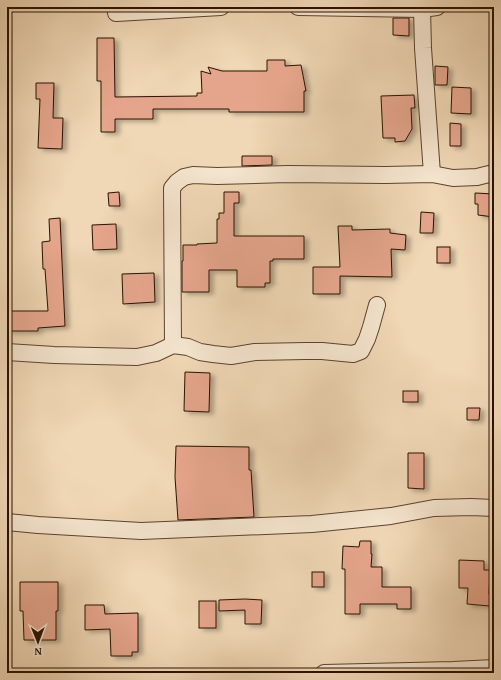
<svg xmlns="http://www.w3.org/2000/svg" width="501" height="680" font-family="'Gentium Book Plus',serif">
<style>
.building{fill:#e5a58c;stroke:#2a1200;filter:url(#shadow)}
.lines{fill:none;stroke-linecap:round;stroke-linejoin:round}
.minor-casing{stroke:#5c432d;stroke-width:18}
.minor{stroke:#f5e5cf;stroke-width:16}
</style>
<defs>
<filter id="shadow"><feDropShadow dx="4.5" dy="2.5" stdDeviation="2" flood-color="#0004"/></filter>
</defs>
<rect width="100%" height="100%" fill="#f0d7b5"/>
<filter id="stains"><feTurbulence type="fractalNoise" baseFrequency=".005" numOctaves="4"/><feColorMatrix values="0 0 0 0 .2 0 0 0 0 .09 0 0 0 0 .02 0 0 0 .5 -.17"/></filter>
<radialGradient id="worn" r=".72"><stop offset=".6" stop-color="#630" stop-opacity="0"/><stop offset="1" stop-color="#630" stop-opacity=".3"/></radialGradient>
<g class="building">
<polygon points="393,18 409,18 409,36 393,35"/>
<polygon points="97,38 114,38 115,97 197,96 197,93 202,93 201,71 211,74 208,67 222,71 267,71 267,60 285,60 285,66 301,65 306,91 304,91 304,112 229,112 229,109 153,109 153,119 115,119 115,132 101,132 101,81 97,81"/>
<polygon points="435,66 448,67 447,85 435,85"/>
<polygon points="36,83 54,83 53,118 63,118 62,149 38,148 40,99 36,99"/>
<polygon points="452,87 471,88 471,114 451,113"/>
<polygon points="414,95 415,108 411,108 412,129 405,141 395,142 395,138 383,138 381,96"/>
<polygon points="450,123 461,124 461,146 450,146"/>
<polygon points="242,156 272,156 272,165 242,166"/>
<polygon points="119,192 120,206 109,206 108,193"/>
<polygon points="224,192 239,192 239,203 234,203 234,236 304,236 304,259 273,259 273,261 270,261 270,283 265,283 265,287 237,287 237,270 209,270 209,292 182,292 182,261 183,261 183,245 197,245 197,244 217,243 217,219 219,219 219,213 224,213"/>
<polygon points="475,193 494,194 494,217 478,215 478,204 475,204"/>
<polygon points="421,212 434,213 433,233 420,233"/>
<polygon points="60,218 65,326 38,328 38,331 7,331 7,311 48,311 45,269 43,269 42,242 50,241 49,219"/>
<polygon points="116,224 117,249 93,250 92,225"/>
<polygon points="338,226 352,226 352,230 390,229 390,233 406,235 405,250 391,249 392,277 340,276 340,294 313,294 313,267 340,267"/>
<rect x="437" y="247" width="13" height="16"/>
<polygon points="154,273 155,302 123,304 122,274"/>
<polygon points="185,372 210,373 209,412 184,411"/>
<rect x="403" y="391" width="15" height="11"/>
<polygon points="467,408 480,408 479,420 467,420"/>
<polygon points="176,446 249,447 249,470 251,470 254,517 178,520 175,477"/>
<polygon points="408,453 424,453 424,489 408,488"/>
<polygon points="360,541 371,541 371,554 372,554 371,567 382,567 382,587 411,587 411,609 397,609 397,604 360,604 360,614 345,614 345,569 342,569 343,546 359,547"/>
<polygon points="459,560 484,561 484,570 490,570 489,594 491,594 490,606 467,604 468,588 459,588"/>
<rect x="312" y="572" width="12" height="15"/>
<polygon points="20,582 58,582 58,611 56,611 56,640 24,640 23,611 20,611"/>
<polygon points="245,599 262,600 261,624 245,624 245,610 219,611 219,600"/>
<rect x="199" y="601" width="17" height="27"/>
<polygon points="85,605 104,605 105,614 138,613 138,652 132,652 132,656 111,656 110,629 85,630"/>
</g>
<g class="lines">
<defs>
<g id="minor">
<polyline points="298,7 422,9 437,7"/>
<polyline points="422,9 423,48 432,174"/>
<polyline points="116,13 221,7"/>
<polyline points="173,345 172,188 177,182 184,177 193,175 217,176 288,174 385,175 432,174 453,178 477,177 489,174 494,174"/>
<polyline points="7,352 54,355 137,357 156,353 173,345 188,347 200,352 213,354 231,356 255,352 305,351 322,351 353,354 361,351 367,339 371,327 377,305"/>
<polyline points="7,522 38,525 141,531 312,524 391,516 434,508 471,507 494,508"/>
<polyline points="324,673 453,670 494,668"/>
</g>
</defs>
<use href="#minor" class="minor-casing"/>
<use href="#minor" class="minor"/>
</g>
<rect width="501" height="680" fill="none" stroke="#f0d7b5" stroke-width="24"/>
<rect x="8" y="8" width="485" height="664" fill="none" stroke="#2a1200" stroke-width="2"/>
<rect x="12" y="12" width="477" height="656" fill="none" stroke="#2a1200"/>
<g transform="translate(38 642) rotate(179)" stroke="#f5e5cf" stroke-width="3" paint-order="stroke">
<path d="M0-3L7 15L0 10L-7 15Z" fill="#2a1200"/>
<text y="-6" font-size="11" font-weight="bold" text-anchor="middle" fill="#2a1200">N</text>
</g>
<rect width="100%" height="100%" filter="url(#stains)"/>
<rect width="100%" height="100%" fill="url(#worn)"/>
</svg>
